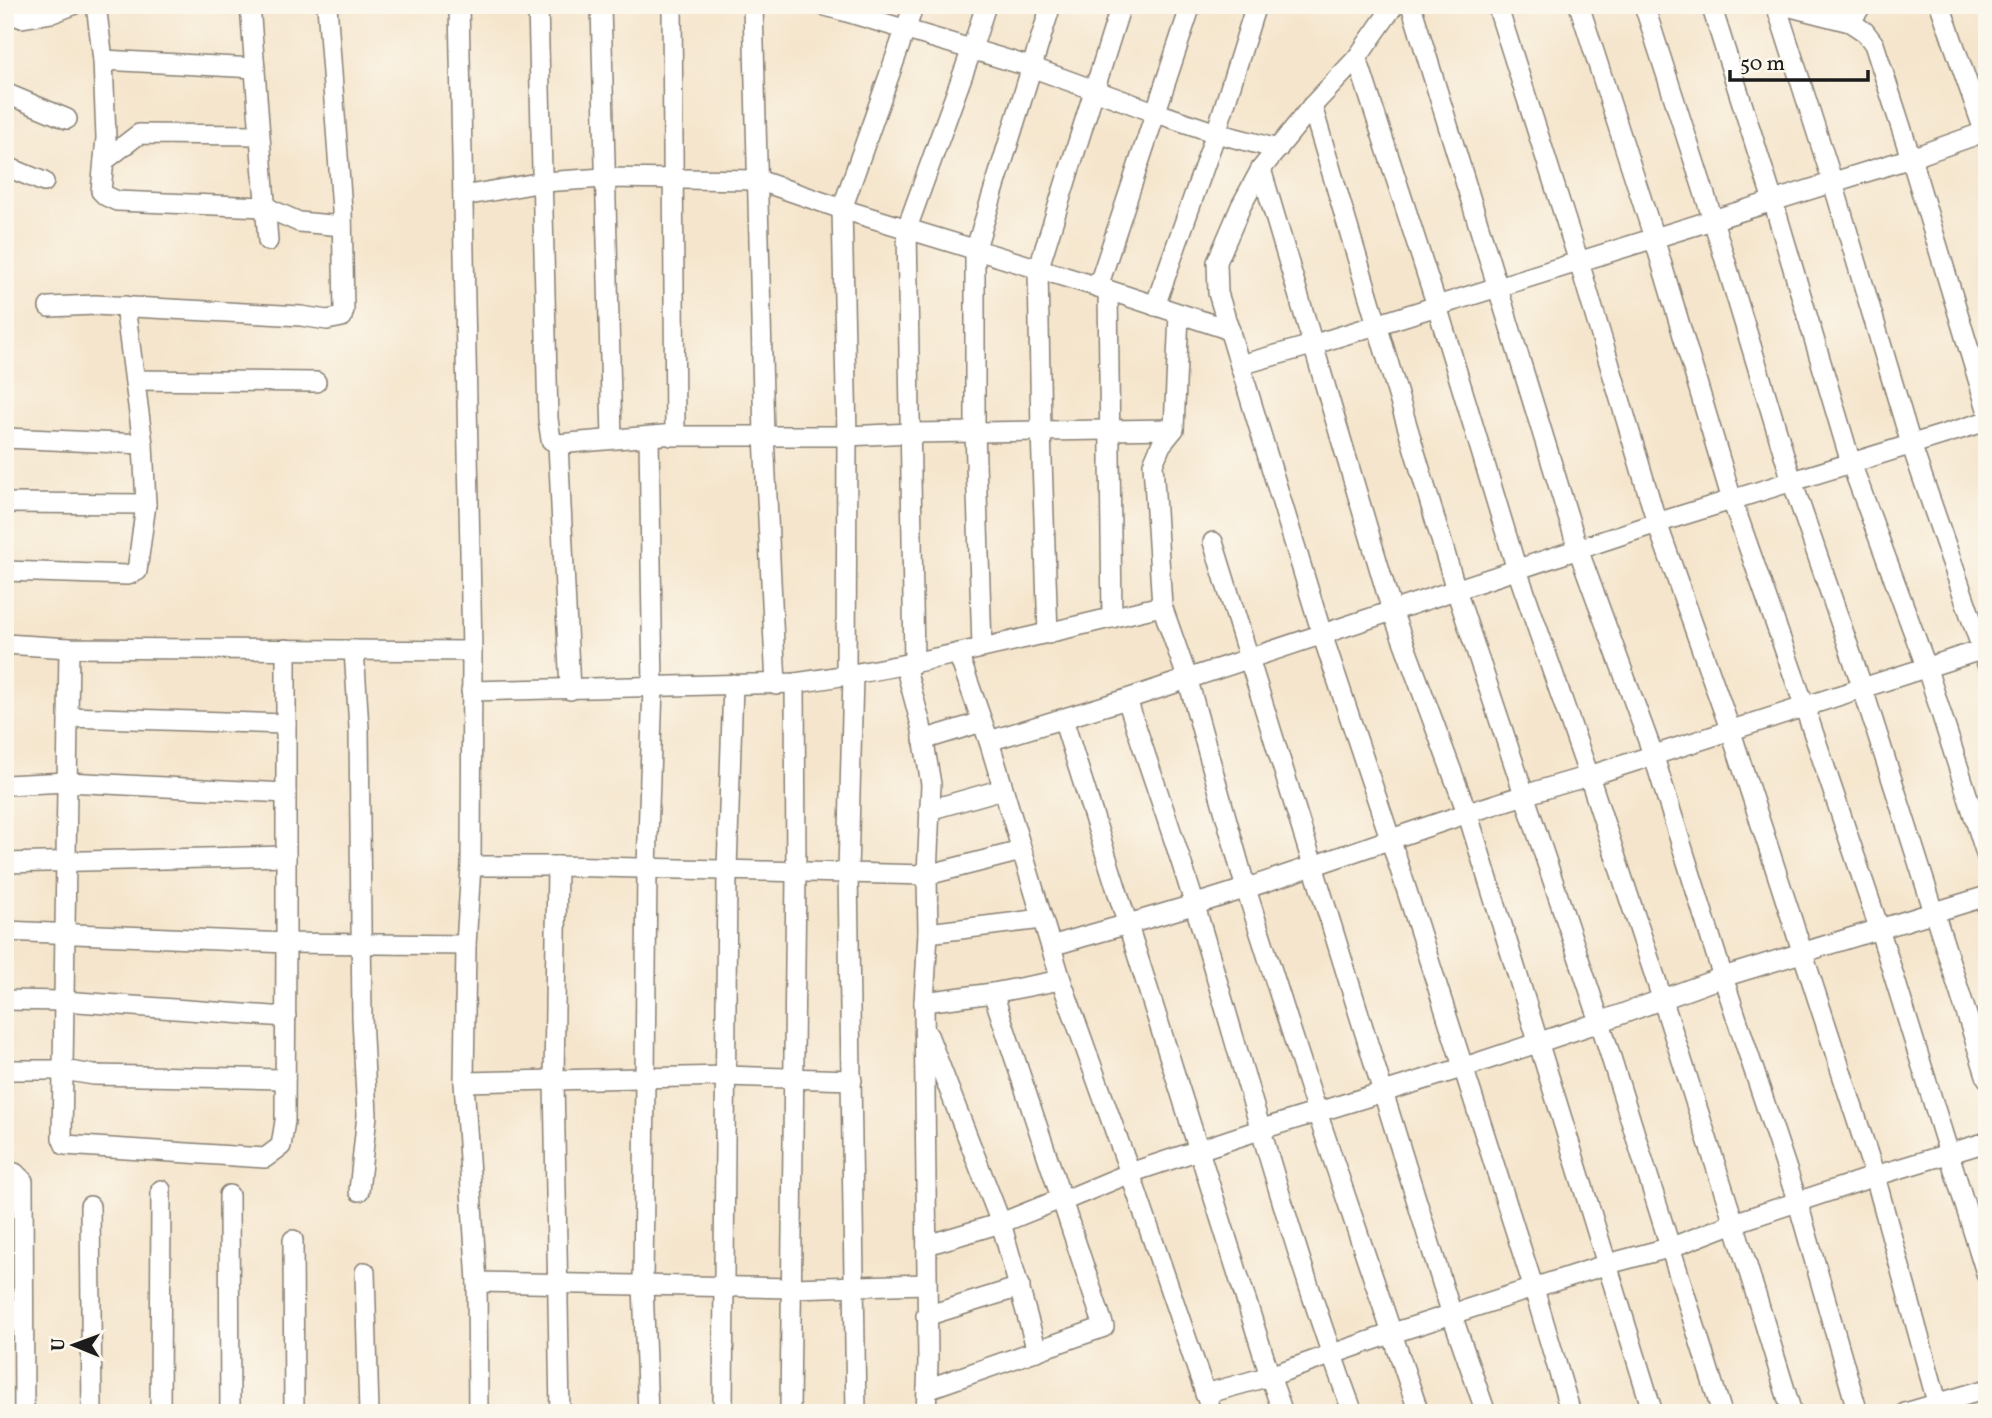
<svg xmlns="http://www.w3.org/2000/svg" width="1992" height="1418" font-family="Vollkorn,serif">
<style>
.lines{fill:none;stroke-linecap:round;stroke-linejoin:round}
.minor-casing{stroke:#888074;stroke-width:22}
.minor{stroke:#fff;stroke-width:19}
</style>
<rect width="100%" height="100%" fill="#fbf7ec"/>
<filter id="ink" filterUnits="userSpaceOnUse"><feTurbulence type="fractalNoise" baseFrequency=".0143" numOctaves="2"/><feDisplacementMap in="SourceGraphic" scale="14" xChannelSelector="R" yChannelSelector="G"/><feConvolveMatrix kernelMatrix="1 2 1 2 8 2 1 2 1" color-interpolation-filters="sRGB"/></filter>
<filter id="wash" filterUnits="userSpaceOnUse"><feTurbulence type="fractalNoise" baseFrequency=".00686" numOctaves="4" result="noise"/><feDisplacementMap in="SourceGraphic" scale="28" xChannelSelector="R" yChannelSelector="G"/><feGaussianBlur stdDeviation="1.57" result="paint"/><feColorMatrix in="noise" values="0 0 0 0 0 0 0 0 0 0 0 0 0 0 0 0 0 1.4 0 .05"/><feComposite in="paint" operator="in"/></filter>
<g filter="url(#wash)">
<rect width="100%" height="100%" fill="#f5e5cc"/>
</g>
<g filter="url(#ink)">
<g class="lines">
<defs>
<g id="minor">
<polyline points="96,5 103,60 106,138 101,191 106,196 117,201 265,207 299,222 342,226"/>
<polyline points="250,5 268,241"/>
<polyline points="459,5 472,651 471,866 466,945 464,1082 477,1282 478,1413"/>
<polyline points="538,5 548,419 551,440 558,444 570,690"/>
<polyline points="601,5 612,438"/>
<polyline points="753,5 764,435 776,685"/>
<polyline points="822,5 840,10"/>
<polyline points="842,5 840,10 1031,67 1157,113 1216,133 1278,149"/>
<polyline points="1394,5 1357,58 1312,106 1261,169 1241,206 1217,262 1218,293 1322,634 1390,838 1534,1289 1571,1413"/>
<polyline points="1411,5 1578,549 1653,754 1723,977 1798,1203 1858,1413"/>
<polyline points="1497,5 1579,262 1657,523 1730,729 1875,1176 1940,1413"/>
<polyline points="1579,5 1654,238 1732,500 1804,705 1879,928 1987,1276"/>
<polyline points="1644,5 1713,220 1792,481 1862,686 1987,1078"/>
<polyline points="1711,5 1773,201 1851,463 1926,666 1987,857"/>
<polyline points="1776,5 1833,183 1911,444 1987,664"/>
<polyline points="1783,5 1850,22 1862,5"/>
<polyline points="1940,5 1987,139"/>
<polyline points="5,11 22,18 52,13 73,5"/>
<polyline points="1850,22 1865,32 1874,44 1911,158 1987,409"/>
<polyline points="1357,58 1437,306 1517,570 1589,776 1663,1001 1734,1223 1792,1413"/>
<polyline points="103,60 255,68"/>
<polyline points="5,93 67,119"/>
<polyline points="1312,106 1456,590 1600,1022 1722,1413"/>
<polyline points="104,161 139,134 259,135"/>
<polyline points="5,166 44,182"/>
<polyline points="1261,169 1392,611 1468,815 1653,1413"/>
<polyline points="463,196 543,182 604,178 758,180 842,209 1108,290 1230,330"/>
<polyline points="1098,287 1191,5"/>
<polyline points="1108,290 1112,618"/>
<polyline points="1155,306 1216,133 1256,5"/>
<polyline points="49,307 95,305 301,316 327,320 342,317 344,310 342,210 327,5"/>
<polyline points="1179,314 1174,429 1161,445 1153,464 1162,606 1187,677 1246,889 1317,1112 1419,1413"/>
<polyline points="1240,365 1312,345 1911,158 1987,131"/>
<polyline points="135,380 316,382"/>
<polyline points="672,436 847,436 911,433 1174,429"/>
<polyline points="5,438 143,444"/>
<polyline points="558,444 675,434 672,5"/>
<polyline points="5,503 146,504"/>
<polyline points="1213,542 1452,1315 1486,1413"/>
<polyline points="5,571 128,575 137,571 146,504 143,444 125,306"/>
<polyline points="1048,634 1041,431 1038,270 1121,5"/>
<polyline points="5,644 69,648 472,651"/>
<polyline points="982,647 975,432 975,251 1051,5"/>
<polyline points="69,648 63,1070 94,1075 285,1079"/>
<polyline points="286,649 286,943 466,945"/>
<polyline points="354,650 359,728 362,1018 367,1115 359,1191"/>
<polyline points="958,653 989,741 1061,980 1130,1173 1212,1413"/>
<polyline points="914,663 907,228 972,49 986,5"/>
<polyline points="905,665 921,725 931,784 927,875 928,933 924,1002 928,1363 926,1413"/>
<polyline points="853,675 848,873 856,1413"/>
<polyline points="846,676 847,436 842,209 914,5"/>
<path d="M471 691 795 683C919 666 1040 634 1162 606"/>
<path d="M1127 699C1149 768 1174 836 1195 906 1246 1075 1291 1247 1353 1413"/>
<polyline points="68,717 286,724"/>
<polyline points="1063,719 1270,1376 1283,1413"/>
<polyline points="923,740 982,722"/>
<polyline points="989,741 1127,699 1657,523 1987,421"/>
<polyline points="5,785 67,782 286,793"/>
<polyline points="929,810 1003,789"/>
<polyline points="5,863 286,856"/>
<polyline points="471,866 557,866 927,875 1021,851"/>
<polyline points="557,866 554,1080 560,1413"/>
<polyline points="5,931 286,943 285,1121 281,1146 265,1158 65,1145 62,1138 63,1070 5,1070"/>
<polyline points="928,933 1042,919"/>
<path d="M1051 946C1117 927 1184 909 1250 887 1363 850 1474 808 1589 776L1987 648"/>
<polyline points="5,1000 64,1001 286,1017"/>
<polyline points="924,1002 993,993 1061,980"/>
<polyline points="928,1035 1001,1223 1037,1351"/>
<polyline points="464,1082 726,1076 852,1080"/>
<polyline points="5,1170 15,1173 23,1181 24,1413"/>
<polyline points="229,1195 230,1413"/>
<polyline points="90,1206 92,1413"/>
<polyline points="293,1240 294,1413"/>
<polyline points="927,1245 1001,1223 1063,1198 1070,1198 1130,1173 1259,1130 1462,1068 1600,1022 1723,977 1987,896"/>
<polyline points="365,1272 369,1413"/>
<polyline points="477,1282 792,1288 926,1284"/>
<polyline points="926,1316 1020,1287"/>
<polyline points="927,1389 1104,1327 993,993"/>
<polyline points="1205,1394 1270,1376 1393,1333 1608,1264 1672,1247 1734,1223 1875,1176 1987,1142"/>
<polyline points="160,1413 161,1190"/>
<polyline points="648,1413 643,1286 647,868 653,686 649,437"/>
<polyline points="723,1413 727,870 733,684"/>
<polyline points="790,1413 796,872 795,683"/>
<polyline points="1905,1413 1987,1389"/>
</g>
</defs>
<use href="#minor" class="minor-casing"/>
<use href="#minor" class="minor"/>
</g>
</g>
<rect width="1992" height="1418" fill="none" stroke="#fbf7ec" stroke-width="28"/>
<g transform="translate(74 1345) rotate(271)" stroke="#fbf7ec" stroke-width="5" paint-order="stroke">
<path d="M0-5L12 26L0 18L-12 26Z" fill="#1c1c1c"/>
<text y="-10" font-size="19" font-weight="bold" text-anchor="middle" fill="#1c1c1c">U</text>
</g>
<path d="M1730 70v10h138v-10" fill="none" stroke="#1c1c1c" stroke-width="3.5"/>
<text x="1740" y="70" font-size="21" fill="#1c1c1c" stroke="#fbf7ec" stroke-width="5" paint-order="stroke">50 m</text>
</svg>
